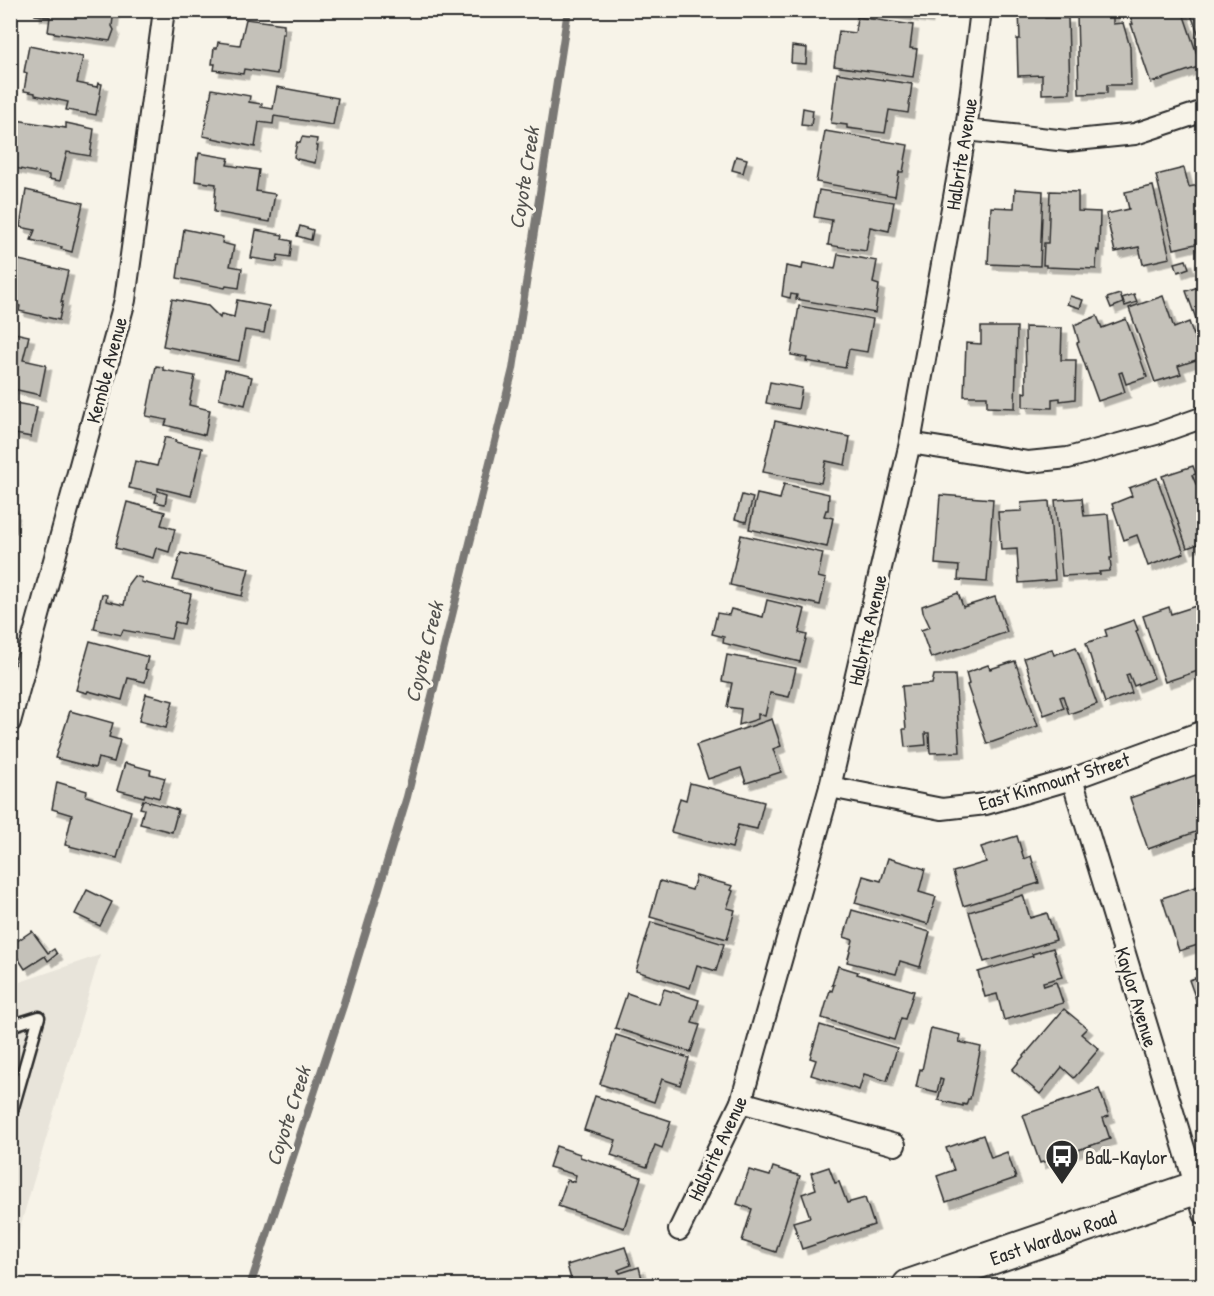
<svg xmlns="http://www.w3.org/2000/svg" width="1214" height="1296" font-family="'Patrick Hand',sans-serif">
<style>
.built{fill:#e8e4da}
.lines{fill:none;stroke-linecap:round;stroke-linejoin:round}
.stream{stroke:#7a7874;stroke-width:8}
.building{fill:#c4c1b9;stroke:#2b2b2b;stroke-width:1.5;filter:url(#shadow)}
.service-casing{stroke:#2b2b2b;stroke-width:15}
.minor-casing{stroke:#2b2b2b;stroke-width:24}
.primary-casing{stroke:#2b2b2b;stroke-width:36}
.service{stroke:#f7f3e8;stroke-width:10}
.minor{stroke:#f7f3e8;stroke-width:20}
.primary{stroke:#f7f3e8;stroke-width:32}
.labels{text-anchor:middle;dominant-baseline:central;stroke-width:6;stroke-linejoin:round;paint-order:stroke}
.street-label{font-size:20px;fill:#2b2b2b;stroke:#f7f3e8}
.poi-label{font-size:20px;fill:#2b2b2b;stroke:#f7f3e8;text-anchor:start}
.water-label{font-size:21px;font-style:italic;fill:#53524f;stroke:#f7f3e8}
</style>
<defs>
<filter id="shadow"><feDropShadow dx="5.5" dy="5.5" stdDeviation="0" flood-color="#0004"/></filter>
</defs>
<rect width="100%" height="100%" fill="#f7f3e8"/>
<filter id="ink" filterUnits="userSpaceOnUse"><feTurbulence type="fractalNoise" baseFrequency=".0167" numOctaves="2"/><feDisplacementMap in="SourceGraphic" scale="12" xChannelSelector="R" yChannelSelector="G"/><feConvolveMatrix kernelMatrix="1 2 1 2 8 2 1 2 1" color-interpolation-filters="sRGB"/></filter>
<g filter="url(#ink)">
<polygon class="built" points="100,955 11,1258 11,985"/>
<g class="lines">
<polyline class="stream" points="250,1286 343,1006 407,797 513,369 568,10"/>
</g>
<g class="building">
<polygon points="35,10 114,10 112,26 114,30 110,41 48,32 50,17 35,15"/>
<polygon points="865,10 928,10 927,18"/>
<polygon points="1019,10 1045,10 1045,18 1068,18 1070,93 1042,94 1042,75 1018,76 1017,39 1020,39"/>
<polygon points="1128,10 1182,10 1201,66 1151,83 1131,24 1133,24"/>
<polygon points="1189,10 1204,10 1204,48 1195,25"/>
<polygon points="1113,13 1113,24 1123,23 1130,47 1131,85 1107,85 1107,93 1079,94 1077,14"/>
<polygon points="857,17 913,25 910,48 917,49 913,77 834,66 839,31 855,33"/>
<polygon points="246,19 284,24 284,34 282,34 277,74 244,69 243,74 214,70 215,64 212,64 214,48 217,48 218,42 240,45"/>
<polygon points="29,46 83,57 77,83 97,87 98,83 102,84 96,115 66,110 68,102 35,95 35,93 24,91 27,73 24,72"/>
<polygon points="792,46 807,48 806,64 791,63"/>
<polygon points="837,73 912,84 908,113 889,110 885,133 847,128 847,125 831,123"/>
<polygon points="277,87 338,98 333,125 274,116 273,124 259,122 255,147 203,136 212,89 250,96 249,102 262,104 261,107 273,109"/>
<polygon points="803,108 813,110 811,126 801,125"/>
<polygon points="10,119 66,128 66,123 94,129 90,156 67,152 60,181 49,179 49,175 10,167 10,149 13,149 15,142 10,142"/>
<polygon points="825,131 908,145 903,172 899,172 895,196 816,182"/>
<polygon points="302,137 317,139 316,146 318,146 315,163 297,159 294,157 297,142 300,143"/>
<polygon points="199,153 229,158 227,165 259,170 256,191 275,194 270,222 214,212 216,184 195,181 197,158 198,159"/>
<polygon points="736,156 747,159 743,173 732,170"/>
<polygon points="1184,168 1189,187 1204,184 1204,242 1174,249 1156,175"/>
<polygon points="1153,186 1170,258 1143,264 1139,247 1115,252 1106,214 1129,209 1125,192"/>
<polygon points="1015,189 1043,191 1040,266 988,264 991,207 1014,208"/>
<polygon points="26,190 83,203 72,252 61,249 62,247 31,240 35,230 20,227"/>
<polygon points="819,190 894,202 889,231 870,227 866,251 828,245 832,220 814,217"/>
<polygon points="1050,191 1078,192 1078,211 1100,212 1099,251 1097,250 1096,269 1046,267 1046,265 1043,265 1044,243 1048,243"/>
<polygon points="300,226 313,230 311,240 297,236"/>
<polygon points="184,229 223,237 222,243 234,246 230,266 242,268 239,288 226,286 225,288 177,278"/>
<polygon points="256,230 283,235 282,239 292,241 290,257 278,255 277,262 251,258"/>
<polygon points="838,254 877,261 873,283 879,285 875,313 796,299 797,295 791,294 790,298 782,296 786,266 802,269 803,263 835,269"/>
<polygon points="10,258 68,271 61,302 63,302 59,320 19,311 20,306 13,304 17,287 10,286"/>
<polygon points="1186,260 1189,268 1178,272 1175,263"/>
<polygon points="1204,285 1204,341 1186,291"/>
<polygon points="1120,294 1123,303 1111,308 1107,298"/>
<polygon points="1134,294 1137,302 1125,306 1122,298"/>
<polygon points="1070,296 1083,300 1080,308 1067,304"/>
<polygon points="1163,296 1174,328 1189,322 1202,358 1178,366 1181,374 1155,382 1129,308"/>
<polygon points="172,299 208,306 220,318 221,314 234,317 237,300 269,306 264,333 245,330 239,361 163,346"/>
<polygon points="799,306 873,319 867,352 849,349 845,368 806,361 807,358 791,355"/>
<polygon points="1097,316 1102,328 1126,319 1147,377 1126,384 1122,372 1119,373 1125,392 1098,401 1077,343 1079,342 1074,325"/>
<polygon points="981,327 1017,327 1015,408 987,407 987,396 964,396 966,343 981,344"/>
<polygon points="1025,327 1062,328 1061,360 1076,360 1075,399 1060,401 1060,398 1052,399 1052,408 1023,407 1023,392 1026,393"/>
<polygon points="10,332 29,336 23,360 46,365 40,395 13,389 13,381 10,386"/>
<polygon points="156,366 163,367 163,370 195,376 189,405 210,410 205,435 165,425 167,420 146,416"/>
<polygon points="225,370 252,377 245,405 219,398"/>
<polygon points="770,382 802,388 798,409 766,403"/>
<polygon points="10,402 37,407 31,437 10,433"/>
<polygon points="775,421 850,437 845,465 826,461 821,483 763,472"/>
<polygon points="165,437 176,440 175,442 202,448 191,496 158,488 158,491 167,494 165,504 155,502 157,494 129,488 135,461 157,466"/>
<polygon points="1193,466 1196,474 1192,475 1196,484 1204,482 1204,542 1187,548 1162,476"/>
<polygon points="1157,478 1184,553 1148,566 1137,535 1124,540 1112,504 1132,496 1129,488"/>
<polygon points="784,484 829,494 828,510 826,510 824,516 833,518 827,547 749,529 757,494 780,499"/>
<polygon points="742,495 753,498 746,522 735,519"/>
<polygon points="940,495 993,499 987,582 958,580 959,566 935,564"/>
<polygon points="1082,498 1084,516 1108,514 1112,558 1110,558 1111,567 1109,571 1099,572 1100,574 1062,576 1055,500"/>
<polygon points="1049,501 1055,580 1019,583 1017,549 1001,550 998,512 1022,511 1021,503"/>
<polygon points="127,502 165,512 161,525 175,529 169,552 156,548 153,558 115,548"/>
<polygon points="10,506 13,506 12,512 14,513 11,528"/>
<polygon points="741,535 823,553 818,577 826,579 820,605 730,585"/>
<polygon points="181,553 249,568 242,596 173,580"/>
<polygon points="134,576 142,578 141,582 191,594 184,624 175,622 171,639 123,630 121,635 94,629 102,594 107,595 106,601 124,605 128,584"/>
<polygon points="958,593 963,607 995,597 1007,632 931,658 921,630 930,627 923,612 922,606"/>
<polygon points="767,600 805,609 799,633 807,635 800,662 723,643 724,637 712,634 717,613 729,615 731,609 763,617"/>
<polygon points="1196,606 1204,627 1204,669 1165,682 1143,616 1169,607 1171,614"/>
<polygon points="1134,620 1138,630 1136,631 1154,678 1134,686 1129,674 1126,675 1132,693 1105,703 1086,643 1107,636 1105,630"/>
<polygon points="90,641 148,657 145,669 148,670 145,682 128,678 122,700 88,691 87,693 76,690"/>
<polygon points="1076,647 1097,704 1069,714 1063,696 1060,697 1064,708 1044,715 1024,658 1052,649 1054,655"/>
<polygon points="727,655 796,668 789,697 770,693 765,716 758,714 758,719 739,725 741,709 727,707 732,683 722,681"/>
<polygon points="1015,661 1038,726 987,744 967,685 969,684 966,673 988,665 990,669"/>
<polygon points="934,675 955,675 960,752 930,753 929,733 925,733 926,745 905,747 903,729 906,729 902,686 932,684"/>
<polygon points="146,694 173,701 166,728 139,721"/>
<polygon points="70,711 113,723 109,737 120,740 114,762 98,758 95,768 55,758"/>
<polygon points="772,719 781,746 773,749 781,772 746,783 741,768 708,779 696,745"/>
<polygon points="125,763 151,770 150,774 165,778 159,798 145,794 144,797 117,790"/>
<polygon points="1196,775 1204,796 1204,829 1148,849 1130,798"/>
<polygon points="57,782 87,791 86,796 131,811 117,858 65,845 72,815 52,809"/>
<polygon points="690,783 764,802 757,829 738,825 732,848 671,832 680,798 686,800"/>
<polygon points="143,800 178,810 172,832 140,824 144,809 140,808"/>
<polygon points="1017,836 1024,859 1031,856 1039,883 963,906 953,872 986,862 981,847"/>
<polygon points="888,858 925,869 919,892 936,897 928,924 855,903 863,876 881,881"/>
<polygon points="696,876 733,886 731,890 733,891 727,908 735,910 727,939 650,917 660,881 692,890"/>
<polygon points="1204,884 1204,943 1179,951 1162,898"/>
<polygon points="87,890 112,902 100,926 75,914"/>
<polygon points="1023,895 1030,918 1047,913 1056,940 984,962 969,912"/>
<polygon points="852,910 930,932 920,967 900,961 896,974 847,962 853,940 844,937"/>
<polygon points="651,922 724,944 716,971 697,965 690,988 636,971"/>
<polygon points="32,931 48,953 54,949 57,954 48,961 45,956 25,969 10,946"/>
<polygon points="1053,948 1062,977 1043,982 1044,986 1056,982 1063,1003 1004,1020 997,994 985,997 978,972 1033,956 1032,954"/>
<polygon points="838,966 858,972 857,974 914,991 905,1019 901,1018 894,1040 822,1018 830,990 832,991 834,985 832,985"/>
<polygon points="1204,975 1204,1003 1198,1005 1189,980"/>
<polygon points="664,989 699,1000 692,1023 700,1025 691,1052 615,1028 627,993 659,1004"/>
<polygon points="1064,1009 1087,1028 1081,1034 1099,1049 1074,1078 1062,1067 1040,1094 1012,1070"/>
<polygon points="820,1025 897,1048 887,1081 864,1074 859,1090 811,1075 816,1060 810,1058"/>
<polygon points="931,1028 961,1035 959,1042 981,1047 970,1099 968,1099 966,1105 963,1104 963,1106 938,1100 943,1080 940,1079 937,1092 916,1087 920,1069 922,1070"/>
<polygon points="616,1035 689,1058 680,1085 662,1079 654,1102 600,1084"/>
<polygon points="1099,1089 1109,1116 1103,1118 1110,1139 1040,1163 1023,1115"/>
<polygon points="595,1096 671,1121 662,1148 655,1145 647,1167 611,1155 616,1140 584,1130"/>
<polygon points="983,1135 991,1158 1007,1152 1016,1178 946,1202 937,1176 954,1170 946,1148"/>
<polygon points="556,1146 580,1154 580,1157 641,1177 624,1228 558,1206 567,1180 574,1182 576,1175 549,1167"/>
<polygon points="773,1167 800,1176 776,1252 742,1241 752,1209 737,1204 749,1170 770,1176"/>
<polygon points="829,1167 835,1183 839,1182 847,1203 865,1198 874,1225 802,1249 793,1222 810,1217 802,1194 816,1189 811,1173"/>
<polygon points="625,1247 631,1265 618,1270 620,1273 639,1267 644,1286 573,1286 567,1265"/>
</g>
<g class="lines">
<defs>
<polyline id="service" points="10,1026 39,1017 10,1118"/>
<g id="minor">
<polyline points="966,130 1067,141 1135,134 1204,111"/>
<polyline points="910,443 1028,462 1068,458 1156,434 1204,417"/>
<polyline points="10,722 125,300 164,10"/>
<polyline points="1072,779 1204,1214"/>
<polyline points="830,787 942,809 986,804 1072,779 1204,731"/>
<polyline points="741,1102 895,1145"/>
<polyline points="679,1230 741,1102 830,787 910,443 966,130 981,10"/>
</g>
<g id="primary">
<path id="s1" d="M909 1286 1204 1185"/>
</g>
</defs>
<use href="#service" class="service-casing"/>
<use href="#minor" class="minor-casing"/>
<use href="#primary" class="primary-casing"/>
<use href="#service" class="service"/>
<use href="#minor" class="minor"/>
<use href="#primary" class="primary"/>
</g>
</g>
<defs>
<symbol id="bus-pin" viewBox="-11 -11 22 30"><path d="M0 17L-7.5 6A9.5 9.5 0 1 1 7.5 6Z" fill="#2b2b2b" stroke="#f7f3e8"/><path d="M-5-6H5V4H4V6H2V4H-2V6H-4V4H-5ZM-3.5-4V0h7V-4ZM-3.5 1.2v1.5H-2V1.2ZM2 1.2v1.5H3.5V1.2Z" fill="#fff"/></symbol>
</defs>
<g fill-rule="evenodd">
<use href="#bus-pin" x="1043" y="1137" width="38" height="52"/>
</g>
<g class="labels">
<g class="street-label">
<text transform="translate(961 154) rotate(-81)">Halbrite Avenue</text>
<text transform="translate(106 370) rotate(-75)">Kemble Avenue</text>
<text transform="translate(867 630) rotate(-77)">Halbrite Avenue</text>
<text transform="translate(1054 781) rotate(-17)">East Kinmount Street</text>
<text transform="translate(1137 997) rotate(73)">Kaylor Avenue</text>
<text transform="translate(717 1148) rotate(-65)">Halbrite Avenue</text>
<text stroke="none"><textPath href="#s1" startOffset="152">East Wardlow Road</textPath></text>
</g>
<g class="poi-label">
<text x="1085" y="1156">Ball-Kaylor</text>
</g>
<g class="water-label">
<text transform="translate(524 178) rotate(-81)">Coyote Creek</text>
<text transform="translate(424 652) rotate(-76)">Coyote Creek</text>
<text transform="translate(288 1116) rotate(-72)">Coyote Creek</text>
</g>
</g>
<rect width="1214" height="1296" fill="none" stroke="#f7f3e8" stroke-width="36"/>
<rect x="18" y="18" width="1178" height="1260" fill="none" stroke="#2b2b2b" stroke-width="2" filter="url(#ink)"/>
</svg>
